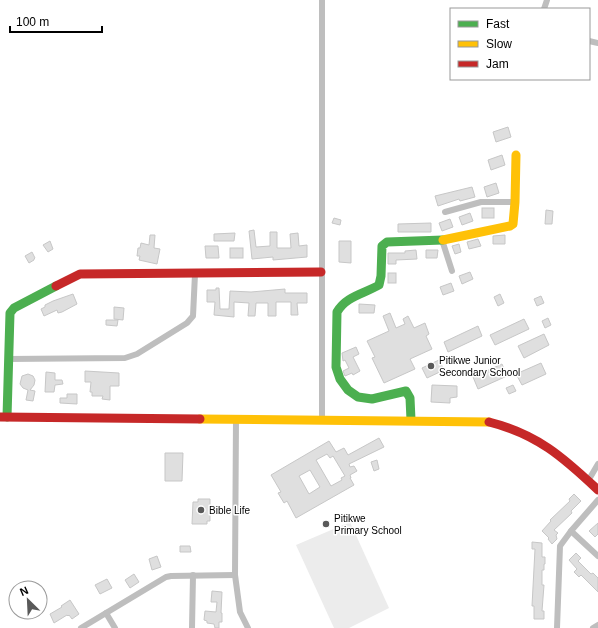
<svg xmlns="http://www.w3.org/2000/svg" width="598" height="628" font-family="Arial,sans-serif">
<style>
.green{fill:#ececec}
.building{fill:#dfdfdf;stroke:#c7c7c7;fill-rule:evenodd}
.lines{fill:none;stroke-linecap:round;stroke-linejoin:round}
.street{stroke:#bebebe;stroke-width:6}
.fast{stroke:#4caf50;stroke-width:9}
.slow{stroke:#ffc107;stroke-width:9}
.jam{stroke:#c62828;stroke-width:9}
.poi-dot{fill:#595959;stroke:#fff;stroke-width:1.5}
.labels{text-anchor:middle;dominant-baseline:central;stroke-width:3;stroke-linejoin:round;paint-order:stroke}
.poi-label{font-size:10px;fill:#000;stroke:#fff;text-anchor:start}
</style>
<rect width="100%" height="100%" fill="#fff"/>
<polygon class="green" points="350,522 389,608 349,628 334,628 296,545"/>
<g class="building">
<polygon points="508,127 511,137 496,142 493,132"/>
<polygon points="502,155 505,165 491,170 488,160"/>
<polygon points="496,183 499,193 487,197 484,187"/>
<polygon points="472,187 475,197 460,201 459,199 438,206 435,196"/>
<rect x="482" y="208" width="12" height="10"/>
<polygon points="546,210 553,211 552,224 545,224"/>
<polygon points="470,213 473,221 462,225 459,217"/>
<polygon points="334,218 341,220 340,225 332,223"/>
<polygon points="450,219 453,227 442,231 439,223"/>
<polygon points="431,223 431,232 398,232 398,224"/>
<polygon points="254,230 256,247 270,246 270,232 277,232 277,248 291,248 290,234 298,233 299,246 307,245 307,257 273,260 273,257 252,259 249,231"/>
<polygon points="235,233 234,241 214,241 214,234"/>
<polygon points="150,235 155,235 154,248 160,249 157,264 139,260 140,256 137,256 138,248 140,248 141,243 149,245"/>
<polygon points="505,235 505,244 493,244 493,236"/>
<polygon points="478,239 481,246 469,249 467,242"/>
<polygon points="50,241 53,249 48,252 43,245"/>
<polygon points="339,241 351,241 351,263 339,262"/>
<polygon points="459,244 461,252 455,254 452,246"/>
<polygon points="205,246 218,246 219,258 206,258"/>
<rect x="230" y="248" width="13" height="10"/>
<polygon points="416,250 417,259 396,260 396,264 388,264 388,253 405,253 405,251"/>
<polygon points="426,250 438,250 437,258 426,258"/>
<polygon points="32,252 35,258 34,259 34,260 29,263 25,256"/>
<polygon points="470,272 473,279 462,284 459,276"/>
<rect x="388" y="273" width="8" height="10"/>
<polygon points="451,283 454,291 443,295 440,287"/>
<polygon points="216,288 219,288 220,309 229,309 230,291 251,292 285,289 285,293 307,293 307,303 297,303 298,315 291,315 291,302 276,302 276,316 268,316 268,303 256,303 255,316 248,316 249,303 234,302 234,317 214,315 215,302 207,302 207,290 216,290"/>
<polygon points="73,294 77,304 62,312 58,313 57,310 44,316 41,309 45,307 45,305 53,301"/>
<polygon points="500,294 504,303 498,306 494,297"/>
<polygon points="541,296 544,303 537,306 534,299"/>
<polygon points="359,304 375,305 374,313 359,313"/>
<polygon points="114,307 124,308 123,320 114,319"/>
<polygon points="390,313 396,328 405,324 403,319 408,316 414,328 425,323 429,334 426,336 432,349 410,359 415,369 384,383 372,358 375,357 367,341 389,331 383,316"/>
<polygon points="548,318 551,325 545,328 542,321"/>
<polygon points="524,319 529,329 495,345 490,335"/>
<polygon points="106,320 118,320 117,326 106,325"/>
<polygon points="478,326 482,336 448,352 444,342"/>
<polygon points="544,334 549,345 524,358 518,346"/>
<polygon points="356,347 359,354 353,357 360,371 353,375 352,373 345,376 343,371 349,368 345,360 343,361 342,353"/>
<polygon points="439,360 444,370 427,378 422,368"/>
<polygon points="541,363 546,374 522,385 516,374"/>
<polygon points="502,364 507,376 478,389 473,377"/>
<polygon points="85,371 119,373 119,386 110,386 110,400 102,399 103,396 92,396 92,392 90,392 91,382 85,382"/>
<polygon points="46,372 55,373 55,380 62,380 63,384 55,385 54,392 45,392"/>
<polygon points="28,374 33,376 35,380 34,385 30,390 35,391 33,401 26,400 28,390 23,388 20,384 22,376"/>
<polygon points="432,385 457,386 457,397 450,398 450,403 431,402"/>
<polygon points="513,385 516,391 509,394 506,388"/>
<polygon points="67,394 77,394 77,404 60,403 60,398 67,398"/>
<path d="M379 438 384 447 349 464 350 467 354 466 357 471 350 475 351 478H350L354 485 296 518 287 501 284 503 278 493 281 492 271 475 329 441 336 452 344 448 348 455ZM327 454 330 458 333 456 345 476 341 478 342 480 331 486 316 460ZM310 470 320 487 309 494 299 476Z"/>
<polygon points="165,453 183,453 182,481 165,481"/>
<polygon points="377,460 379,469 374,471 371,462"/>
<polygon points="574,494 581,501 571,511 572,513 554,530 558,533 556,535 557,539 552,544 548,539 549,538 542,531 551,521 550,520 570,501 569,499"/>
<polygon points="198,499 210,499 210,521 207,521 207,524 192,524 193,502 198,502"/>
<polygon points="598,523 598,534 595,537 589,531"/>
<polygon points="532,542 542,543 542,557 545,557 545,564 544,564 544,570 542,570 542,585 544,585 542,611 544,611 544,619 534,619 534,606 532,606 535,549 532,549"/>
<polygon points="180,546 190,546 191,552 180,552"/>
<polygon points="576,553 581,558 578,561 591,574 593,573 598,578 598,592 581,575 579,577 574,572 577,569 569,560"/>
<polygon points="157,556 161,567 152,570 149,559"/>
<polygon points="134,574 139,582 130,588 125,580"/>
<polygon points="107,579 112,588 100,594 95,585"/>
<polygon points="212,591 222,592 221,613 222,613 222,622 219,622 219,628 215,628 214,624 207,623 207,621 204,620 205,611 216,612 217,602 211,602"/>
<polygon points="70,600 79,614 72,619 69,615 68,616 67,615 54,623 50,614 62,607 61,606"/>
</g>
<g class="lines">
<g class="street">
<polyline points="544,9 547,0"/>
<polyline points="589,41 598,43"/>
<polyline points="445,212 481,202 515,202"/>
<polyline points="442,240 452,271"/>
<polyline points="8,359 125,358 137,354 187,323 193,316 195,274"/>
<polyline points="236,419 235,575 240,612 248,628"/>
<polyline points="322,419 322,0"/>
<polyline points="588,481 598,464"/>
<polyline points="571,531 598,556"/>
<polyline points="106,613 115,628"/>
<polyline points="81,628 166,577 171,576 235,575"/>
<polyline points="192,628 193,575"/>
<polyline points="557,628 560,546 571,531 598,500"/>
<polyline points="593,628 598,625"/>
</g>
<g class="fast">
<polyline points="7,417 10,313 14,308 56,286"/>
<path d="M411 420 410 398 406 391 372 399 358 397 348 390 340 379 336 367 337 312C346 296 364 294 379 285L381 276 382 246 387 242 443 240"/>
</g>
<g class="slow">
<polyline points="443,240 510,226 513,224 515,202 516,155"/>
<polyline points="200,419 489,422"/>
</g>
<g class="jam">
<polyline points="56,286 80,274 321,272"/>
<polyline points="0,417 200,419"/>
<path d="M489 422C537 434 563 457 598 490"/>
</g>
</g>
<g class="poi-dot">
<circle cx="431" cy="366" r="4"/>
<circle cx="201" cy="510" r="4"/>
<circle cx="326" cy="524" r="4"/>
</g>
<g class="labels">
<g class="poi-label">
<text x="439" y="360">Pitikwe Junior<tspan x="439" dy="12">Secondary School</tspan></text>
<text x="209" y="510">Bible Life</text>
<text x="334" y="518">Pitikwe<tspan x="334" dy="12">Primary School</tspan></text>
</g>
</g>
<rect x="450" y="8" width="140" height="72" fill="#ffffff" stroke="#999999"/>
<rect x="458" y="21" width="20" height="6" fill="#4caf50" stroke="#999999"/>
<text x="486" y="28" font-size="12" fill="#000000">Fast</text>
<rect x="458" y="41" width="20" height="6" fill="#ffc107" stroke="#999999"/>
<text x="486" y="48" font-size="12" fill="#000000">Slow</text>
<rect x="458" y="61" width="20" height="6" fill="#c62828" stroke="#999999"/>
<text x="486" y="68" font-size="12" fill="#000000">Jam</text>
<g transform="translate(28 600) rotate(336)"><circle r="19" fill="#ffffff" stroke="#999999"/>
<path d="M0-3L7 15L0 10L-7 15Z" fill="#595959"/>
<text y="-6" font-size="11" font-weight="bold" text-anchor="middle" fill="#000000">N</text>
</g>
<path d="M10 26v6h92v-6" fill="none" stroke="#000000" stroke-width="2"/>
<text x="16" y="26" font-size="12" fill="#000000" stroke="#ffffff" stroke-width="3" paint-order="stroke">100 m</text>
</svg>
